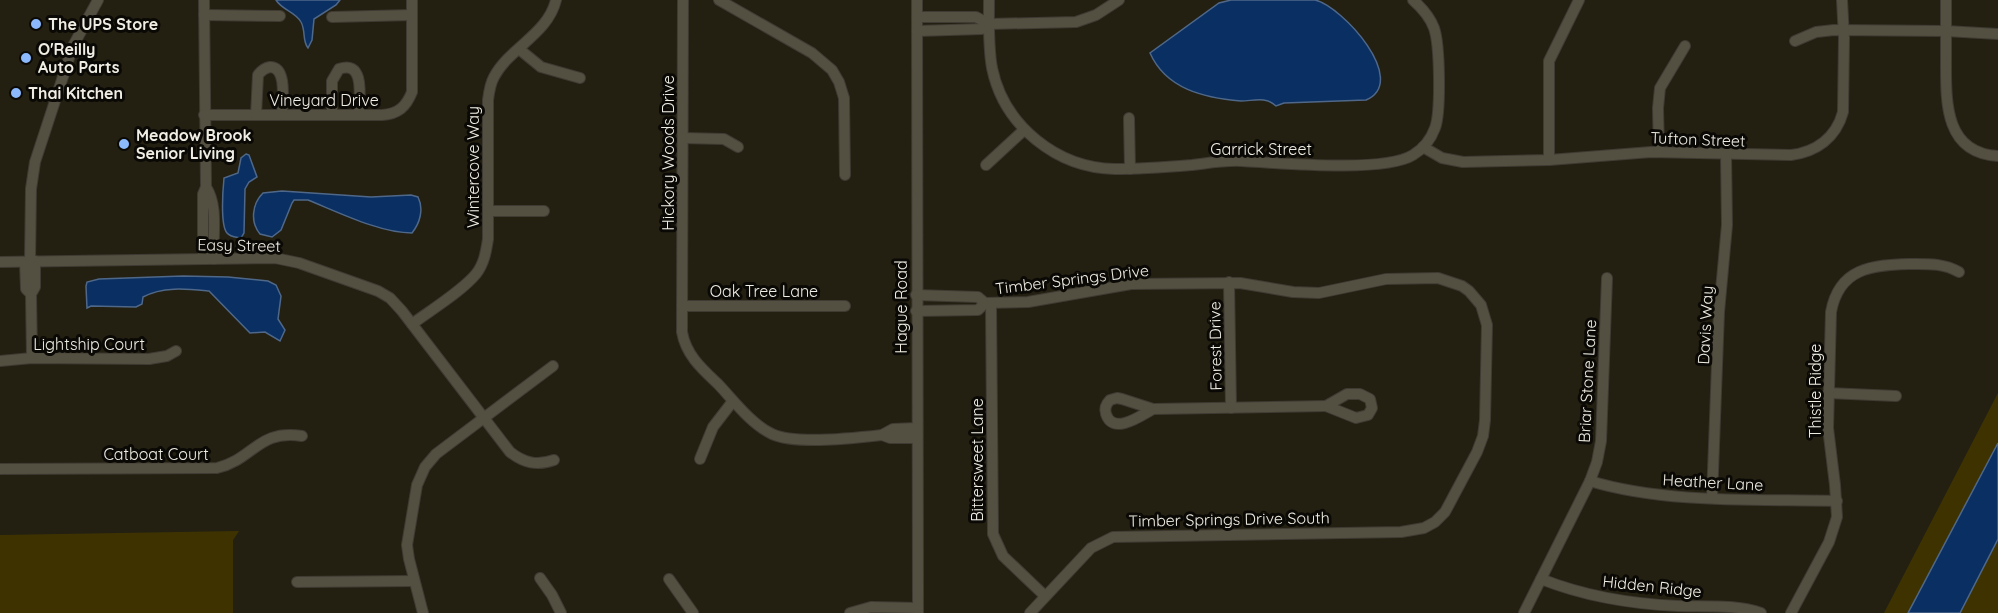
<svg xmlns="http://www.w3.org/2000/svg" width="1998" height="613" font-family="Quicksand,sans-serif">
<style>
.green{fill:#3e3300}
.water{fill:#0a2f62;stroke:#4f6889;stroke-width:1.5}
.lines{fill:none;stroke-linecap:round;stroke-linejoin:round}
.minor-casing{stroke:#3f3b33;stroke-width:12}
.minor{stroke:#545041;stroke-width:10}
.poi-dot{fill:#8bb9fc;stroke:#0b0905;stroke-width:2}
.labels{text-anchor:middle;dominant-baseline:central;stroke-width:6;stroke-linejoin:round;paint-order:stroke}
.poi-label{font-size:16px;font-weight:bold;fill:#f0eee4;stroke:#0b0905;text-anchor:start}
.street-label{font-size:16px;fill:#f0eee4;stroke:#0b0905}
</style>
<rect width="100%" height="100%" fill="#232012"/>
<g class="green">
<polygon points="1998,393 1998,613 1884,613"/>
<polygon points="239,531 233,540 233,613 0,613 0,535"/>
</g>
<g class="water">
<path d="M276 0H340L336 5 314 19 312 40 308 48C302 41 306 31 301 22 296 12 282 10 276 0Z"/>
<path d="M1231 0C1251 0 1271 0 1292 0 1299 0 1308 0 1315 0 1342 6 1410 81 1366 100L1284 103 1276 106C1266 96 1253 101 1241 101 1204 98 1166 89 1150 53L1219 3Z"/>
<path d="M246 154 249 155 257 177 249 182 245 189 244 233 241 238C236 237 230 237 227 233 220 225 223 188 224 178L238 173 241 158Z"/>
<path d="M282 191 371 197 411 195 418 197C424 209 420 223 412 233 380 233 338 212 308 200H294L292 203 281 230 272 237 260 234C250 222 252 204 263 193Z"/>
<path d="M183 276 228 277 268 281 276 285 281 296 278 319 285 330 280 341 265 332 250 333 209 291C188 289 163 286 143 297L142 304 136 307 91 306 87 308 86 286 87 282 99 279Z"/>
<polygon points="1998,443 1998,539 1960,613 1908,613"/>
</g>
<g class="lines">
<defs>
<g id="minor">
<polyline points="204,0 206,187"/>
<path d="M683 0 682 332C686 355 702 369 718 384 734 401 751 424 772 434 795 445 856 438 882 435"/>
<polyline points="719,0 812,53 832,70 839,82 844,98 845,175"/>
<polyline points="917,0 918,613"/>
<path d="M989 0C989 22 988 46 992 68 1004 126 1057 168 1115 169 1141 169 1167 167 1192 165 1209 163 1226 160 1242 161 1279 163 1384 173 1413 155 1423 149 1431 139 1435 128 1441 112 1440 45 1434 28 1430 17 1422 8 1413 0"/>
<path d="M1946 0C1946 20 1946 41 1946 61 1946 101 1944 153 1998 156"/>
<polyline points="204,15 280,16"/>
<polyline points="332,17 412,15"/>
<polyline points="917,17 976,17 989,24 982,29 917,31"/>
<polyline points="989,24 1076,22 1096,15 1119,0"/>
<polyline points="1795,41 1816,32 1834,30 1946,31 1998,34"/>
<polyline points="519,49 541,67 580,78"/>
<path d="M204 115H382C398 114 406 107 412 92V0"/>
<path d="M256 115 258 75C261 71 264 68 270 67 288 67 282 103 282 115"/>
<path d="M332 115V81L339 69C366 59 359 100 359 115"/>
<polyline points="1129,118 1130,169"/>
<polyline points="683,138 724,139 738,147"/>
<path d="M1423 147 1442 158 1463 162 1549 160 1651 152 1791 155C1816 152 1836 138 1843 112L1844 38 1842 0"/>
<polyline points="1659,152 1658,108 1660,88 1685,46"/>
<polyline points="1549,160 1549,61 1579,0"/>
<polyline points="986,165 1024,130"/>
<polyline points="488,211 544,211"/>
<path d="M203 259V194L206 187C219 207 212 236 214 259"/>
<path d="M0 262 275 258 299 263 378 291 390 298 402 311 510 452C524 463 537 466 554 460"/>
<polyline points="25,262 26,289 31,294 35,287 35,261"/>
<polyline points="30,262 31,189 35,162 73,46 98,0"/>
<polyline points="1229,282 1231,408"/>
<polyline points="31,294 32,358"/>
<polyline points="916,295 978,297 985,303 978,310 916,311"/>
<polyline points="985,303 1028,302 1131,284 1240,283 1293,292 1319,293 1386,279 1438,278 1462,286 1469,291 1481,305 1487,325 1485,420 1483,436 1477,452 1445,512 1435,522 1424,528 1401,532 1113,537 1091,548 1030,613"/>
<polyline points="991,304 993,534 1003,556 1045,596"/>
<polyline points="682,306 845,306"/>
<path d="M412 324C431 310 462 291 476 274 484 264 486 252 488 239V100C489 92 490 84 494 77 509 48 548 34 556 0"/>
<polyline points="0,361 32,358 149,359 167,356 176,351"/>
<polyline points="1828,393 1896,396"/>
<polygon points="1347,394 1360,394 1370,399 1372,408 1368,415 1356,418 1326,406"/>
<path d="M1117 398 1122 399 1153 409C1142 415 1113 436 1106 414 1104 408 1106 404 1110 400Z"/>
<polyline points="1153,409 1326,406"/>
<polyline points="917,428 893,429 882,435 890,438 917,438"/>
<polyline points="700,459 713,427 733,401"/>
<path d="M0 469 217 468C254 459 258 429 302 436"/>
<path d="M1590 481C1666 504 1758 499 1837 501"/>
<polyline points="1712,498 1719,312 1727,225 1726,155"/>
<polyline points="540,578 552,595 561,613"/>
<polyline points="669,579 693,613"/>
<path d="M1541 579C1584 596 1632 604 1678 606 1704 607 1735 604 1761 613"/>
<polyline points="297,582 414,581"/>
<polyline points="423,613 409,559 407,545 417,485 425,467 436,454 553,366"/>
<polyline points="850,613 871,607 918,608"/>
<polyline points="1524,613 1590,481 1597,462 1601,441 1607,278"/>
<path d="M1791 613 1829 542 1837 517 1835 485 1828 428 1831 312C1839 268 1872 265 1909 264 1928 264 1943 263 1959 272"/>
</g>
</defs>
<use href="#minor" class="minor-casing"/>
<use href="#minor" class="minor"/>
</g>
<g class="poi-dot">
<circle cx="36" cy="24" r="6"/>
<circle cx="26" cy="58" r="6"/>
<circle cx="16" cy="93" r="6"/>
<circle cx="124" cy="144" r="6"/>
</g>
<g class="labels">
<g class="poi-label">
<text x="48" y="24">The UPS Store</text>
<text x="38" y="49">O'Reilly<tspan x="38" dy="18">Auto Parts</tspan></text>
<text x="28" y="93">Thai Kitchen</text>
<text x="136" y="135">Meadow Brook<tspan x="136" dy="18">Senior Living</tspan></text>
</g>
<g class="street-label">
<text x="324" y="100">Vineyard Drive</text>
<text transform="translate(1698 139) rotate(2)">Tufton Street</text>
<text x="1261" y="149">Garrick Street</text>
<text transform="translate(668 153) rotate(-90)">Hickory Woods Drive</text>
<text transform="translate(473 167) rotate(-90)">Wintercove Way</text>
<text transform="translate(239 245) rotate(1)">Easy Street</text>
<text transform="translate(1072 279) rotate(-7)">Timber Springs Drive</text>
<text x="764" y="291">Oak Tree Lane</text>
<text transform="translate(901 307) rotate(-90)">Hague Road</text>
<text transform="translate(1705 325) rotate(-87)">Davis Way</text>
<text x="89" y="344">Lightship Court</text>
<text transform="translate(1215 346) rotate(-91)">Forest Drive</text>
<text transform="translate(1587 381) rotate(-87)">Briar Stone Lane</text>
<text transform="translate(1815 391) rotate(-90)">Thistle Ridge</text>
<text x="156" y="454">Catboat Court</text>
<text transform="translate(977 460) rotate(-90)">Bittersweet Lane</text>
<text transform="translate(1713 482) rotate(3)">Heather Lane</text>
<text transform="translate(1229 519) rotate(-1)">Timber Springs Drive South</text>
<text transform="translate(1652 586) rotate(6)">Hidden Ridge</text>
</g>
</g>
</svg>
